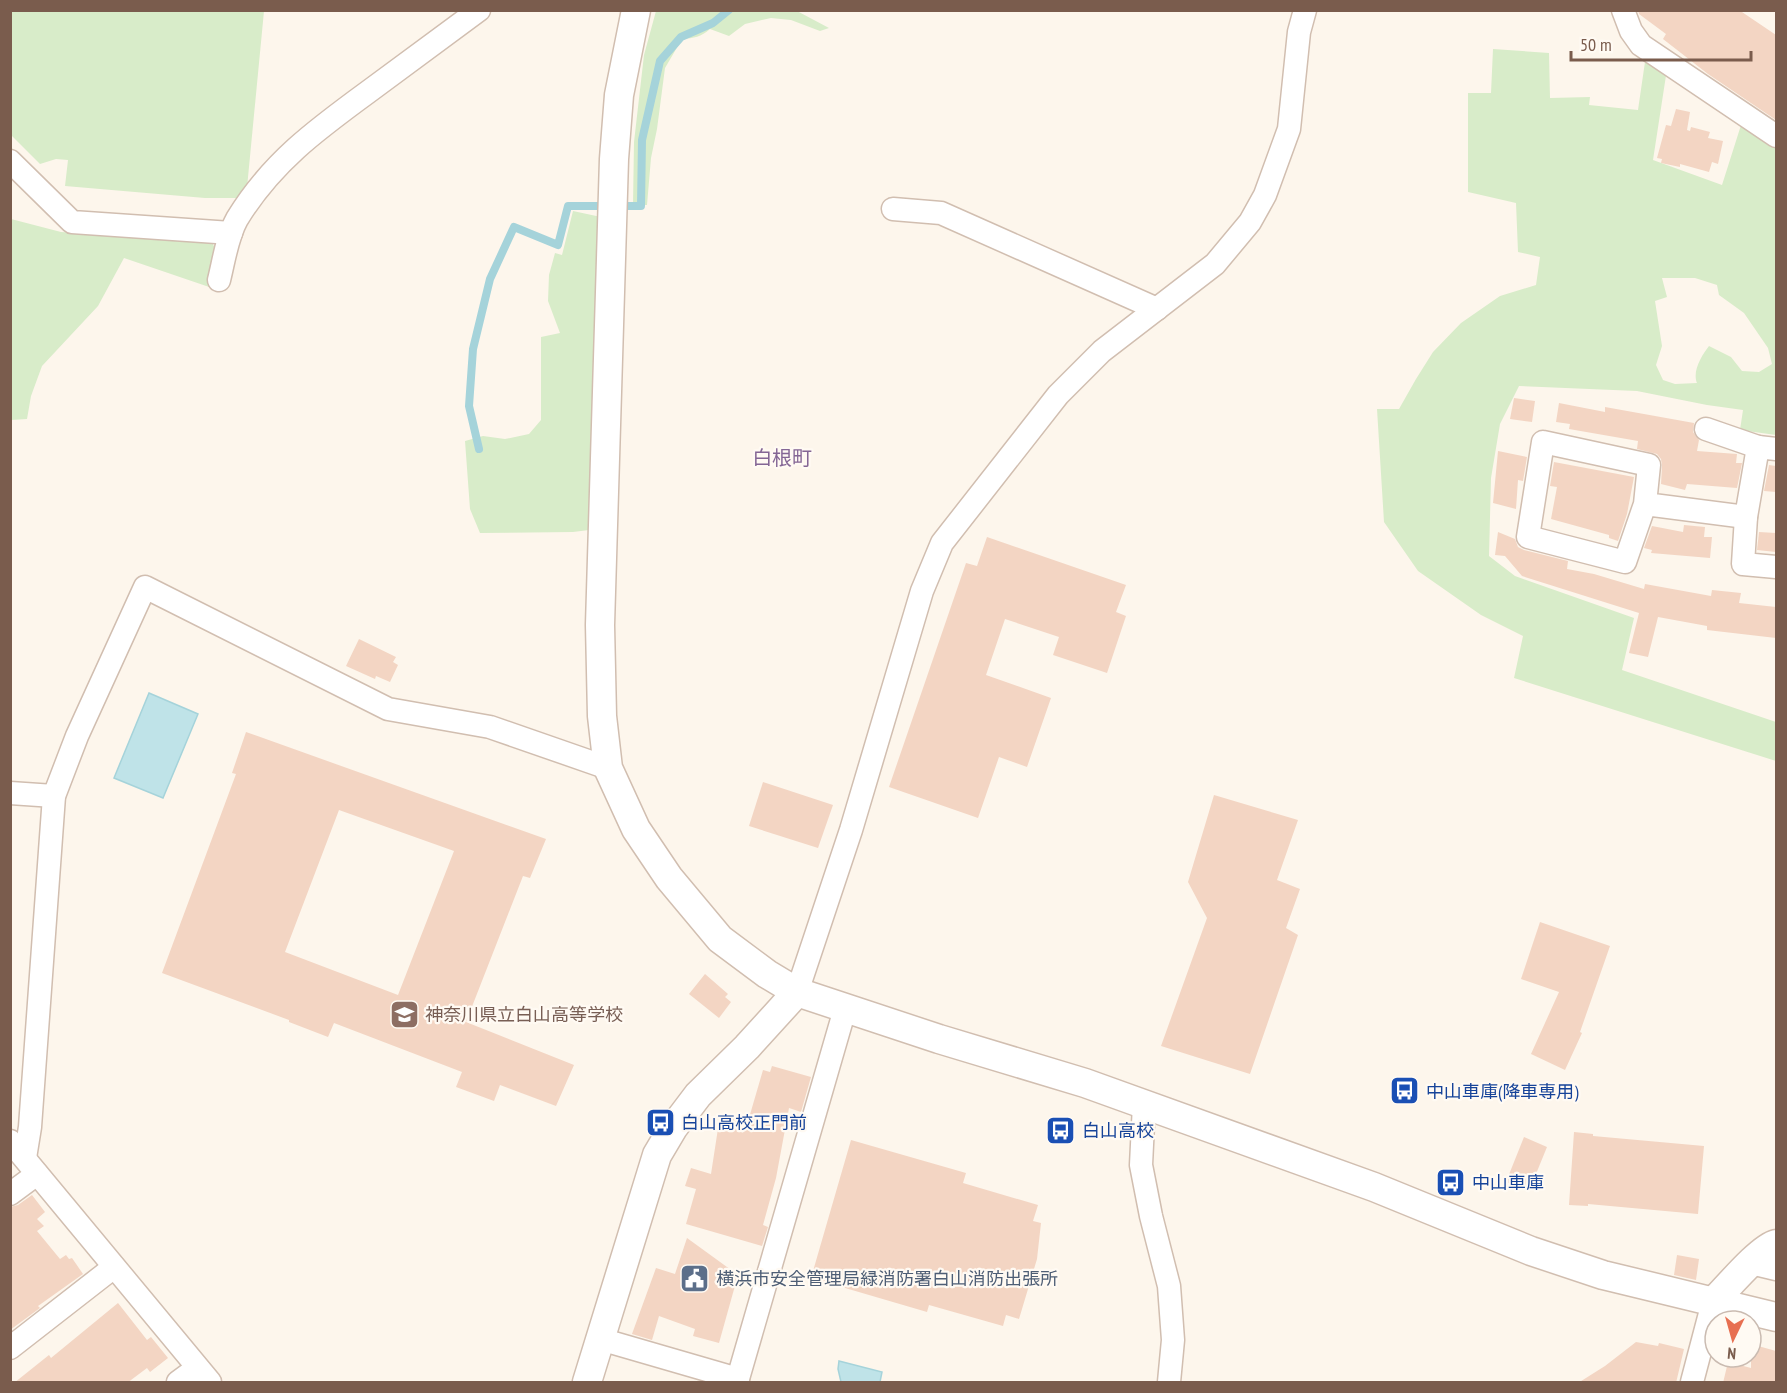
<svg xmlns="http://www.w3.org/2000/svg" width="1787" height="1393" font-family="'PT Sans Narrow','Noto Sans JP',sans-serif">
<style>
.green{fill:#d8ecc9;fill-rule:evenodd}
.water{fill:#bfe3e8;stroke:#a5d3da;stroke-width:1.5}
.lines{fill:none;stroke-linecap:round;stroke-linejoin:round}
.stream{stroke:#a5d3da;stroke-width:8}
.building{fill:#f3d5c3;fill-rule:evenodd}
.minor-casing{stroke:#d1beb0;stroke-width:25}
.tertiary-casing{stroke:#d1beb0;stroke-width:31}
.minor{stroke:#fff;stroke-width:22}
.tertiary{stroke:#fff;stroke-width:28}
.labels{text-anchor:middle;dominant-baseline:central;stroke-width:4.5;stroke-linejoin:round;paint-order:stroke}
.education-label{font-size:18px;fill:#785e54;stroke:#fffaf3;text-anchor:start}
.transit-label{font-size:18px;fill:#164399;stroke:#fffaf3;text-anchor:start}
.service-label{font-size:18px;fill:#4e5e75;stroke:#fffaf3;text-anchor:start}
.neighbourhood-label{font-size:20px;fill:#846695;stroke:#fffaf3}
</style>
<rect width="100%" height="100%" fill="#fdf6ec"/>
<g class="green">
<polygon points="10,11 264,11 246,198 205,198 65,186 68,160 56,159 40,164 11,135"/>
<path d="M656 11H797L829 28 820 31 791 20 771 18 745 24 729 36 710 29C701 37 694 38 682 39L665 68 657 129 651 158 647 205H633L634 142 644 55Z"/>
<path d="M1493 49 1549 53 1550 98 1590 97 1589 105 1638 110 1646 55 1667 69 1653 160 1722 185 1742 122 1776 145V435L1740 430 1743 410 1707 405 1637 391 1519 386 1500 424 1491 478 1489 556 1515 576 1634 618 1622 670 1776 722V761L1514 678 1523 636 1481 615 1418 571 1384 522 1377 409H1399L1416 379 1433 352 1461 323 1500 296 1536 285 1540 257 1518 252 1516 203 1468 192V93H1491ZM1662 278H1695L1717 285 1719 295 1744 313 1768 348 1772 364 1759 372 1742 371 1731 357 1709 346C1702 355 1692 371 1697 383L1675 384 1663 380 1656 365 1662 346 1655 301 1667 297Z"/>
<polygon points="573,211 601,217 597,529 573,532 480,533 470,509 465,441 483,436 505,439 529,434 541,420 541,337 560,333 548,301 549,275 555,253 562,255"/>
<polygon points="11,219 61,232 211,241 218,253 215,289 124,258 98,306 42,366 31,396 27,419 11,420"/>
</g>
<g class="water">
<polygon points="149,693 198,714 163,798 114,778"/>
<polygon points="839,1361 882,1372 880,1382 841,1382 838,1369"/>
</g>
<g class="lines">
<g class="stream">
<polyline points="619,206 641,206 642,140 660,61 681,37 713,23 729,10"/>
<polyline points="479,449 469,406 473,349 490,279 514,227 558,245 568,206 607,206"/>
</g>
</g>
<g class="building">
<polygon points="1638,10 1739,10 1776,35 1776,120 1708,74 1663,39 1666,34 1639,14"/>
<polygon points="1676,109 1690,112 1687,130 1690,131 1691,127 1710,132 1708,138 1723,141 1718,164 1712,162 1709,172 1680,164 1680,167 1661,163 1662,159 1657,158 1666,125 1671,126"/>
<polygon points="1514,398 1535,401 1532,422 1510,419"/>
<polygon points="1559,403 1605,412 1605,407 1694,423 1693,432 1699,440 1697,451 1737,454 1736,463 1742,463 1737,488 1687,484 1685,490 1661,484 1662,466 1661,459 1657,454 1637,449 1638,441 1569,429 1570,424 1556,422"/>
<polygon points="1498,451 1527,457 1523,481 1518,480 1516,509 1493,503"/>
<polygon points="1554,462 1634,477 1627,514 1618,541 1609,538 1609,535 1551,519 1557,487 1550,486"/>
<polygon points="1769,465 1776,466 1776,492 1764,491"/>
<polygon points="1684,525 1705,527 1704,537 1712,537 1710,558 1651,553 1652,550 1644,548 1652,526 1683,532"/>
<polygon points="1498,532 1515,539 1518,547 1524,550 1568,561 1567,569 1594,574 1644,589 1645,584 1711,596 1712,590 1741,593 1739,603 1776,607 1776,638 1707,630 1707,626 1658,617 1648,657 1629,653 1639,613 1522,576 1505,556 1495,555"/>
<polygon points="1759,532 1776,533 1776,552 1757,550"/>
<polygon points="987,537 1126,585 1116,612 1126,616 1107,673 1053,655 1059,637 1005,619 986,675 1051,698 1027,767 999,757 978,818 889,787 966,563 977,566"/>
<polygon points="359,639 396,657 393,662 398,665 390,682 376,676 375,679 346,666"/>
<path d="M246 732 546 839 530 878 523 876 466 1022 574 1065 556 1106 500 1085 494 1101 456 1087 462 1072 334 1023 328 1037 289 1022V1020L162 973 236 774 232 773ZM339 810 454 851 398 995 285 952Z"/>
<polygon points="763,782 833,805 818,848 749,826"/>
<polygon points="1214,795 1298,820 1277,880 1300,889 1286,928 1298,935 1250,1074 1161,1046 1207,918 1188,882"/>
<polygon points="1540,922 1610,946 1580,1032 1582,1033 1565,1070 1531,1054 1559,992 1521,979"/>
<polygon points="705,974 728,994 725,997 731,1002 719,1018 689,994"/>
<polygon points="772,1066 811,1077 801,1112 789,1108 776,1178 763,1225 768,1227 762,1246 686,1224 696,1189 685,1186 691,1168 711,1174 719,1122 722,1122 723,1114 749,1118 763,1070 770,1072"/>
<polygon points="1574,1132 1593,1134 1593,1136 1704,1146 1698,1214 1588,1204 1588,1206 1569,1205"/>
<polygon points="1524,1137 1547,1147 1529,1191 1506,1182"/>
<polygon points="851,1140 966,1173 963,1183 1038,1205 1033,1221 1041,1223 1037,1259 1019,1319 1006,1315 1003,1326 929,1305 927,1312 811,1278"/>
<polygon points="32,1195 45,1212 37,1219 44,1226 37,1231 60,1259 66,1255 69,1259 72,1258 83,1274 38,1306 40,1308 10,1330 10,1207 18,1205"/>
<polygon points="687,1238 738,1275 719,1343 693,1336 695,1329 659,1316 652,1340 632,1334 656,1268 675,1274"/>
<polygon points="1677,1255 1699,1259 1696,1280 1674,1275"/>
<polygon points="118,1303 147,1340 151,1337 168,1358 150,1372 147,1368 127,1383 14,1383 49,1355 51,1358"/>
<polygon points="1636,1342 1658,1346 1659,1343 1684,1349 1676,1383 1578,1383 1605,1366"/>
<polygon points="1751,1344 1776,1351 1776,1383 1723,1383 1728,1362 1751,1368"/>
</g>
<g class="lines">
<defs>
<g id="minor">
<polyline points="1623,10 1631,31 1641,45 1776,136"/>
<polyline points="10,161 72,222 231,233"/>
<polyline points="893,209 941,213 1157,309"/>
<path d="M219 280C224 260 227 237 237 219 271 163 316 130 368 92 404 65 441 38 479 10"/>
<polyline points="1706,429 1758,447"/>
<polyline points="1776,449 1758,447 1746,517 1743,564 1776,567"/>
<polyline points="1645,504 1625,562 1528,537 1543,442 1649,465 1645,504 1746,517"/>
<polyline points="10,793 54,796"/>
<polyline points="797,992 851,830 922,591 942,543 1058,395 1102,351 1215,264 1250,222 1265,195 1289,129 1299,32 1305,10"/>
<polyline points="1144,1104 1141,1165 1151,1216 1169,1286 1173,1340 1169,1382"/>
<polyline points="10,1141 210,1382"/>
<polyline points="25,1158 30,1127 54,796 77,736 145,587 388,709 490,727 608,768"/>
<polyline points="10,1194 37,1174"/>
<polyline points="1751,1263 1776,1269"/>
<polyline points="600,1339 738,1379"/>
<polyline points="10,1348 114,1267"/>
<polyline points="178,1382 197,1368"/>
<polyline points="737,1382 845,1009"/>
<polyline points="1692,1382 1713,1302"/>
</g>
<g id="tertiary">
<polyline points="636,10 619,95 614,159 600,625 602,716 608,768 636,829 669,878 720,939 767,974 797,992 939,1039 1085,1083 1374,1187 1531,1251 1603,1275 1776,1317"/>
<path d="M1713 1302C1727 1288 1760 1248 1776 1244"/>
<polyline points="587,1382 657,1155 673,1128 698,1095 747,1047 797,992"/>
</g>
</defs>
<use href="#minor" class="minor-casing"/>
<use href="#tertiary" class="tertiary-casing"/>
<use href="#minor" class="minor"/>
<use href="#tertiary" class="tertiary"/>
</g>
<defs>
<symbol id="school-square" viewBox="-11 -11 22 22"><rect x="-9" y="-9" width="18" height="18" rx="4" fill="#8d6e63" stroke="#fffaf3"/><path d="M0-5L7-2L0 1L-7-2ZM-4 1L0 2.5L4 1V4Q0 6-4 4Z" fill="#fff"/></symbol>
<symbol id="bus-square" viewBox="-11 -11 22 22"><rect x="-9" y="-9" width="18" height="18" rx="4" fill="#1a4fb4" stroke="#fffaf3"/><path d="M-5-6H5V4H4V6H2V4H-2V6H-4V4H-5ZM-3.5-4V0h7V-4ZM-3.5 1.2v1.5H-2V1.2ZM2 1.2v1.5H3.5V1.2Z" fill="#fff"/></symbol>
<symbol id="civic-square" viewBox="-11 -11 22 22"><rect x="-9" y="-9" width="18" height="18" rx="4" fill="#5c6f8a" stroke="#fffaf3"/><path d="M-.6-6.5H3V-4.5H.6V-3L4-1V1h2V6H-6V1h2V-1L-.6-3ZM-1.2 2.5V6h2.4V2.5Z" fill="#fff"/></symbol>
</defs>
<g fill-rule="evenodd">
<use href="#school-square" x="388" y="998" width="33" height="33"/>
<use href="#bus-square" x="1388" y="1074" width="33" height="33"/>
<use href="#bus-square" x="644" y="1106" width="33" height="33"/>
<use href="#bus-square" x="1044" y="1114" width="33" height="33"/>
<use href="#bus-square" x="1434" y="1166" width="33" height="33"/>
<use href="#civic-square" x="678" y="1262" width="33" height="33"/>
</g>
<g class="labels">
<g class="education-label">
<text x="425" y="1014">神奈川県立白山高等学校</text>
</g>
<g class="transit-label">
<text x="1426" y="1091">中山車庫(降車専用)</text>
<text x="681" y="1122">白山高校正門前</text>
<text x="1082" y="1130">白山高校</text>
<text x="1472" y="1182">中山車庫</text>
</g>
<g class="service-label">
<text x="716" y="1278">横浜市安全管理局緑消防署白山消防出張所</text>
</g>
<g class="neighbourhood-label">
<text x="782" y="458">白根町</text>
</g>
</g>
<rect width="1787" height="1393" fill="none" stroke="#7a5c4d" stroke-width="24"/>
<g transform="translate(1733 1339) rotate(185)"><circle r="28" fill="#fffaf3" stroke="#cabbb1" stroke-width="1.5"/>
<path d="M0-4.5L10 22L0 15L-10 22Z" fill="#e76f51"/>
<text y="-9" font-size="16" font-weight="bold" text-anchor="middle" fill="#7a5c4d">N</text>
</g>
<path d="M1571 51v9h180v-9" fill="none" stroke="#7a5c4d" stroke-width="3"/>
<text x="1580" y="51" font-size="18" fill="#7a5c4d" stroke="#fffaf3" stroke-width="4.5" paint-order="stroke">50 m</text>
</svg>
